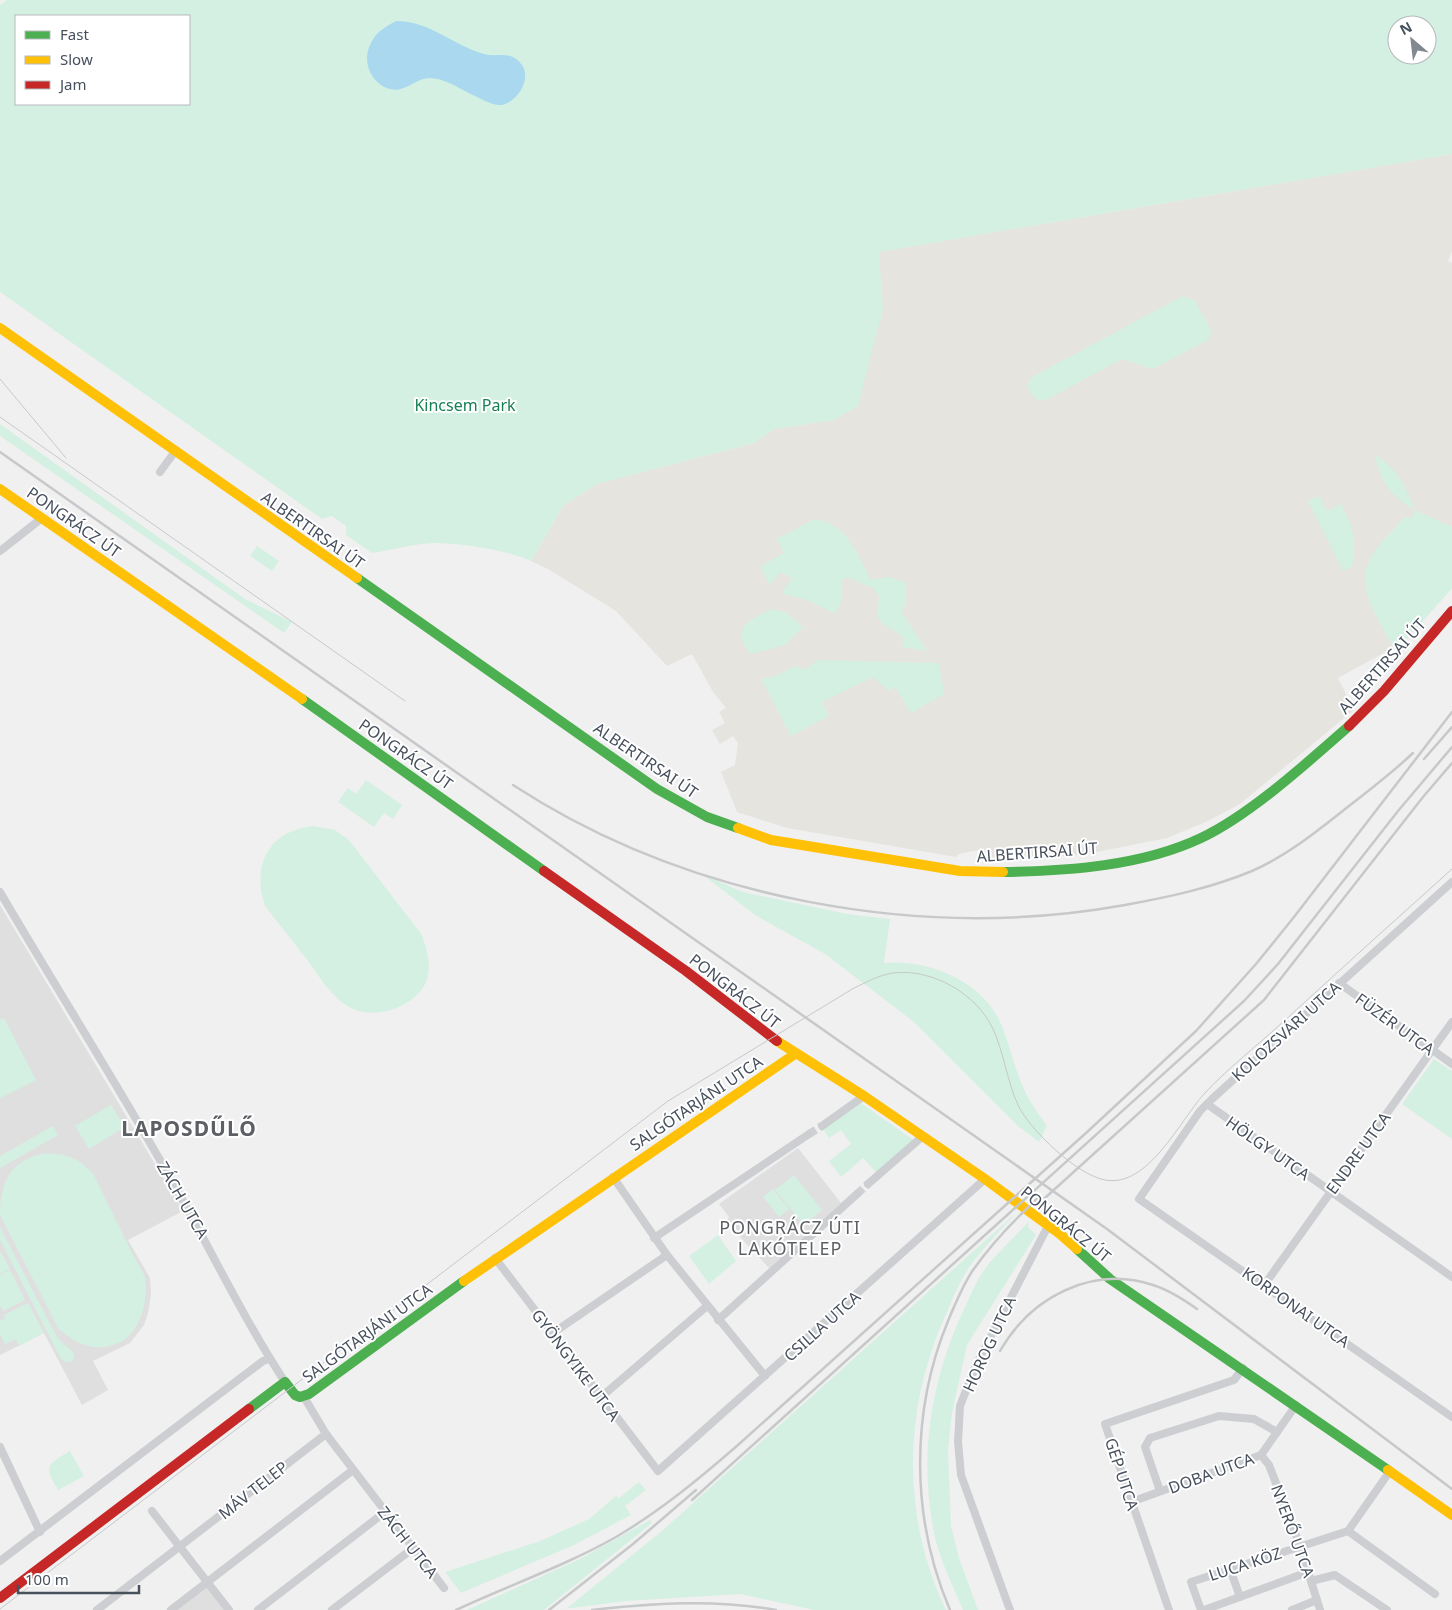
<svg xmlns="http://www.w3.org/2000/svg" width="1452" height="1610" font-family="'Noto Sans',sans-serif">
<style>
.commercial{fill:#e5e4de}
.education{fill:#dfdfe0}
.green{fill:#d4f0e2;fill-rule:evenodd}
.water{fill:#a9d8ef}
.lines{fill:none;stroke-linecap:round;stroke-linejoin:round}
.street-tunnel{stroke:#cfd0d3;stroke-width:8;stroke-dasharray:8 4;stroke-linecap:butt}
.street{stroke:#ccced1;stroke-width:8}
.fast{stroke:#4caf50;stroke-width:10}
.slow{stroke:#ffc107;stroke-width:10}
.jam{stroke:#c62828;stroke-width:10}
.tram{stroke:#c6c8ca;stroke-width:1}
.rail{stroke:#c6c8ca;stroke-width:2.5}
.labels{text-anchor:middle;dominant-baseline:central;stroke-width:4;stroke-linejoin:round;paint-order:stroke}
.park-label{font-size:16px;fill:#168156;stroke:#fff}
.street-label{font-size:16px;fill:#47505d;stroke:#fff}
.neighbourhood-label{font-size:18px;letter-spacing:1px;fill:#5c5f64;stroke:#fff}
.district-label{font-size:21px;font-weight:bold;letter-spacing:1px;fill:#5c5f64;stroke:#fff}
</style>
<rect width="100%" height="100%" fill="#f1f0f0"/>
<polygon class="commercial" points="1452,154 1452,251 1448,261 1452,263 1452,588 1404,642 1338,678 1354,710 1240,804 1208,821 1167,838 1087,854 990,863 984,849 959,854 956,857 787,828 737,812 721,772 735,765 738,743 733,736 720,744 712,730 725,723 719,712 726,708 713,692 692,654 667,666 616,611 548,569 531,561 563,506 597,484 754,443 774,429 834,420 883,309 878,252"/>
<g class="education">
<polygon points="0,905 183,1211 128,1240 150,1278 151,1294 148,1313 144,1325 130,1343 93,1361 108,1390 82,1405 44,1333 0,1355"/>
<polygon points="798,1148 841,1203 769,1268 741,1238 727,1220 729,1217 719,1204"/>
<polygon points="207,1585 226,1610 175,1610"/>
</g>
<g class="green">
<path d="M7 0H1452V154L879 252 883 309 858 406 834 420 774 429 754 443 597 484 563 506 531 561C505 550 466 544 437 543 416 543 393 550 372 553L346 535V526L332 516 322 519 0 292V5ZM16 16H189V104H16ZM1397 25H1427V55H1397Z"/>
<polygon points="1183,296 1195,301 1211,330 1208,340 1153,369 1122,359 1046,400 1038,400 1033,397 1027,386 1032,377"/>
<polygon points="0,424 245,599 292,622 284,633 0,436"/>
<path d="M1374 454C1397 468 1406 486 1415 510L1452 527V588L1404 642 1394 648C1380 621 1355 590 1370 559 1377 544 1394 530 1405 517L1412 518 1415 510C1399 501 1387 491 1380 473 1378 467 1377 460 1374 454Z"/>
<path d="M1319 496 1327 511 1341 504C1354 529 1357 538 1352 567L1343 571 1308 501Z"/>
<path d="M814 519C847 523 857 554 871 580L889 577 905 582 906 604 901 611 927 651 901 647 904 642 902 636 883 624 877 616 879 596 873 588 847 577 841 581C841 593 844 605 834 613L804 599 784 594 783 591 792 578 780 572 770 585 760 566 784 553 777 539Z"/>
<polygon points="257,546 279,561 272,571 250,556"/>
<path d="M772 609 785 612 803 627 785 645 750 654C747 649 741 641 741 635 742 622 762 613 772 609Z"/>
<polygon points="818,660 939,663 944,694 911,713 895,687 889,691 873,677 822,702 829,716 791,736 761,679 776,676 796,666 804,670"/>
<polygon points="366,780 402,805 393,819 384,813 374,827 338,802 348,788 356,794"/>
<path d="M314 826 335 830 349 840 422 935C429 956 435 979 416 996 394 1015 358 1021 336 997 325 987 317 973 308 961 294 943 279 924 265 906 251 865 269 830 314 826Z"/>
<path d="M703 875 743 892 847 914 890 919 884 963C927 959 981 980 1000 1022 1011 1046 1015 1074 1028 1097 1033 1107 1041 1117 1047 1126L1039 1142 1018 1126 914 1022 825 954 755 915Z"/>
<polygon points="4,1018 36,1080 0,1098 0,1020"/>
<polygon points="1434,1059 1452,1071 1452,1139 1402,1104"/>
<polygon points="858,1101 915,1141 877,1173 863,1158 841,1177 829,1161 851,1144 841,1130 829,1138 822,1127"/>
<polygon points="111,1105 125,1127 89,1149 75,1126"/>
<polygon points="53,1126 58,1135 0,1168 0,1156"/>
<path d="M41 1154C66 1153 77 1157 94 1175 106 1201 119 1226 131 1251 135 1259 143 1270 145 1278 149 1303 139 1338 113 1345 91 1352 73 1342 58 1328L0 1215C0 1184 9 1162 41 1154Z"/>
<polygon points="794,1175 822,1210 804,1225 775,1190"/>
<polygon points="773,1189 789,1209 779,1217 763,1197"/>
<path d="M1017 1212C1001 1230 984 1247 970 1266 959 1282 951 1303 943 1321 903 1414 902 1518 946 1610H814L740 1594 626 1601 557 1610 566 1609 663 1530Z"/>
<path d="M1029 1221 1028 1227 1036 1235 967 1345 952 1413 948 1449 951 1526 959 1558 978 1610H963C952 1583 938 1557 933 1528 919 1452 932 1378 964 1309 969 1299 973 1288 979 1278 990 1259 1014 1238 1029 1221Z"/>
<polygon points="0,1227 58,1339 72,1351 74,1356 73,1361 66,1362 61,1359 0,1240"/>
<polygon points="718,1235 736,1261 709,1284 689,1256"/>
<polygon points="1,1252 10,1269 0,1274 0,1253"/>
<polygon points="10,1270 25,1300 3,1311 0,1306 0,1275"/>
<polygon points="28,1303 44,1333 19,1346 16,1339 5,1344 0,1335 0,1321 5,1318 4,1315"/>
<path d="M70 1451 84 1476 58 1490C44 1466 46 1465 70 1451Z"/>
<polygon points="639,1482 646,1490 625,1506 631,1515 574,1545 461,1593 445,1572 540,1541 589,1519 616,1496 619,1498"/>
<polygon points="650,1520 652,1523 544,1610 467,1610 580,1559"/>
</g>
<path class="water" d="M396 21C430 21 452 45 484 54 498 58 510 49 522 65 532 79 517 104 500 105 490 105 478 97 469 93 457 87 443 78 430 78 415 78 406 93 390 89 371 84 361 61 371 43 376 32 385 27 396 21Z"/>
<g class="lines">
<g class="street-tunnel">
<polyline points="809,1134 822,1126"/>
<polyline points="857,1194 868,1184"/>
</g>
<g class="street">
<polyline points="160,472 176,450"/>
<polyline points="0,551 42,518"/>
<polyline points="1452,882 1212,1099 1200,1111 1139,1199 1452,1417"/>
<path d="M0 892C57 989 117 1084 172 1181 210 1248 243 1318 285 1382"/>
<polyline points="1339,983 1452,1064"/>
<polyline points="1207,1104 1452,1277"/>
<polyline points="822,1126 864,1096"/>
<polyline points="613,1177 667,1255 765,1376"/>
<polyline points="868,1184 923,1136"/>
<polyline points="654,1238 809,1134"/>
<polyline points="495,1258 658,1471 985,1179"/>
<polyline points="1265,1284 1452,1022"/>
<polyline points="718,1320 857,1194"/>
<polyline points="553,1333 667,1255"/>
<polyline points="304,1397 326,1434 444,1588"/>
<polyline points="600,1398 707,1306"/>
<polyline points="0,1447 40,1532"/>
<polyline points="1261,1455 1269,1465 1300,1546 1320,1610"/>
<polyline points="1160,1491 1145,1447 1150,1438 1219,1416 1254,1419 1277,1432"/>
<polyline points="1131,1502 1261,1455 1296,1405"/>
<polyline points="152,1511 229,1610"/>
<polyline points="1348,1531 1435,1594"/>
<polyline points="0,1561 263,1361 269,1359"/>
<polyline points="1230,1569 1240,1597"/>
<polyline points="1311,1581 1335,1575 1387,1610"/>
<polyline points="97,1610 326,1434"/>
<polyline points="171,1610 353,1470"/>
<polyline points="258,1610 385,1512"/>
<polyline points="332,1610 412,1549"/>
<polyline points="1010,1610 961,1475 958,1442 960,1406 976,1365 1048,1226"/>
<polyline points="1169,1610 1105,1424 1234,1380 1243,1368"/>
<polyline points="1201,1610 1191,1582 1348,1531 1390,1471"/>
<polyline points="1204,1610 1308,1572"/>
<polyline points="1292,1610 1317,1600"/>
</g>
<g class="fast">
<polyline points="357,578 657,789 707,817 738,828"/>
<polyline points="302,699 544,871"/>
<path d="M1003 872C1068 871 1142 866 1201 838 1250 815 1308 762 1349 726"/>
<polyline points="1077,1249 1110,1279 1388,1470"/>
<polyline points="249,1409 285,1382 295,1395 300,1397 309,1394 464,1281"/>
</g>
<g class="slow">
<polyline points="0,328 357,578"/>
<polyline points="0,489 302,699"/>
<polyline points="738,828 771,840 960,871 1003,872"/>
<polyline points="777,1041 864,1096 985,1179 1060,1234 1077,1249"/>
<polyline points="464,1281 795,1054"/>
<polyline points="1388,1470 1452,1515"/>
</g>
<g class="jam">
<polyline points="1349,726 1384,691 1452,611"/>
<polyline points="544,871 686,971 777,1041"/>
<polyline points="0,1598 249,1409"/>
</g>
<g class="tram">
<polyline points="0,379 66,458"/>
<polyline points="0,417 405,701"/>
<path d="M0 1609 668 1101 854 988C867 982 879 975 893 973 932 968 977 994 993 1029 1004 1053 1007 1081 1018 1105 1030 1130 1077 1175 1105 1180 1148 1188 1179 1122 1204 1094 1228 1068 1258 1045 1284 1021 1340 970 1396 919 1452 869"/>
</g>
<g class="rail">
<polyline points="0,452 1107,1229 1452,1489"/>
<polyline points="1424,759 1452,727"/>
<path d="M513 785C688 899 920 942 1125 905 1169 897 1211 888 1252 871 1288 855 1319 830 1349 806 1371 789 1393 772 1413 753"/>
<polyline points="1036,1206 1264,1000 1423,797 1452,763"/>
<path d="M1000 1351C1031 1297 1092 1265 1153 1285 1169 1290 1183 1299 1197 1309"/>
<polyline points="692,1500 1244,1001 1278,964 1398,811 1452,747"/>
<path d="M456 1610C509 1585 565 1566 616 1537 660 1511 699 1479 738 1445L1086 1133 1196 1031 1256 964 1294 917 1452 712"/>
<polyline points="549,1610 633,1544 696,1490"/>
<path d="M592 1610C654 1603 715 1599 776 1610"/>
<path d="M950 1610C911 1519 910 1413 948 1321 955 1304 963 1285 973 1270 992 1243 1015 1219 1039 1197"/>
</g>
</g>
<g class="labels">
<g class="park-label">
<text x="465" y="405">Kincsem Park</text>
</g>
<g class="street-label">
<text transform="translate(74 522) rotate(35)">PONGRÁCZ ÚT</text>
<text transform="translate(313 530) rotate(35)">ALBERTIRSAI ÚT</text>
<text transform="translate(1382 666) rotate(-48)">ALBERTIRSAI ÚT</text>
<text transform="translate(406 754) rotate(35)">PONGRÁCZ ÚT</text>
<text transform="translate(646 760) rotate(34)">ALBERTIRSAI ÚT</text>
<text transform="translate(1037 852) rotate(-4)">ALBERTIRSAI ÚT</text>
<text transform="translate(735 991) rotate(38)">PONGRÁCZ ÚT</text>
<text transform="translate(1395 1024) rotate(36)">FÜZÉR UTCA</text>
<text transform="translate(1286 1031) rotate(-42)">KOLOZSVÁRI UTCA</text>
<text transform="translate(696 1103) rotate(-34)">SALGÓTARJÁNI UTCA</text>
<text transform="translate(1268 1148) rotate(35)">HÖLGY UTCA</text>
<text transform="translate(1358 1153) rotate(-54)">ENDRE UTCA</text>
<text transform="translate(183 1200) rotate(60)">ZÁCH UTCA</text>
<text transform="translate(1066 1224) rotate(39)">PONGRÁCZ ÚT</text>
<text transform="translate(1296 1307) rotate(35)">KORPONAI UTCA</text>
<text transform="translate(822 1326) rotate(-42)">CSILLA UTCA</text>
<text transform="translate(367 1333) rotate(-36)">SALGÓTARJÁNI UTCA</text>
<text transform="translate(989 1344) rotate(-65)">HOROG UTCA</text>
<text transform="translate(576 1365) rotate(53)">GYÖNGYIKE UTCA</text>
<text transform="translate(1211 1473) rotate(-20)">DOBA UTCA</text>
<text transform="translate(1122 1474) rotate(72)">GÉP UTCA</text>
<text transform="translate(253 1490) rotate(-38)">MÁV TELEP</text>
<text transform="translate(1293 1531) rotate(70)">NYERŐ UTCA</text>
<text transform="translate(408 1542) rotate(52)">ZÁCH UTCA</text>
<text transform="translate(1245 1564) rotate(-18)">LUCA KÖZ</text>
</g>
<g class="neighbourhood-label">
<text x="790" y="1227">PONGRÁCZ ÚTI<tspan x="790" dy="21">LAKÓTELEP</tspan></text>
</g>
<g class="district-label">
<text x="189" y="1128">LAPOSDŰLŐ</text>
</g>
</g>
<rect x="15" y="15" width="175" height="90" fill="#ffffff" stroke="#b5b9be"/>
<rect x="25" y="31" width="25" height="8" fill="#4caf50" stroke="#b5b9be"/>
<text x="60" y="40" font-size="15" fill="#47505d">Fast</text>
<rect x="25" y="56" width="25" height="8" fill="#ffc107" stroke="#b5b9be"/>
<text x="60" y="65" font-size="15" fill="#47505d">Slow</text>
<rect x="25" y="81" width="25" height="8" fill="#c62828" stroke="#b5b9be"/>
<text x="60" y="90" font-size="15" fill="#47505d">Jam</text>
<g transform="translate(1412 40) rotate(332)"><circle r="24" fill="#ffffff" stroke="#b5b9be"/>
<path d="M0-4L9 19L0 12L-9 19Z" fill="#828890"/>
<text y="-8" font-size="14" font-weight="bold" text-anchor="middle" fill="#47505d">N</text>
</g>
<path d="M18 1585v8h121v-8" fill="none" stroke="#47505d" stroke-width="2.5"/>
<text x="25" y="1585" font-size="15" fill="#47505d" stroke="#ffffff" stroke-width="4" paint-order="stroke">100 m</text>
</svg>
